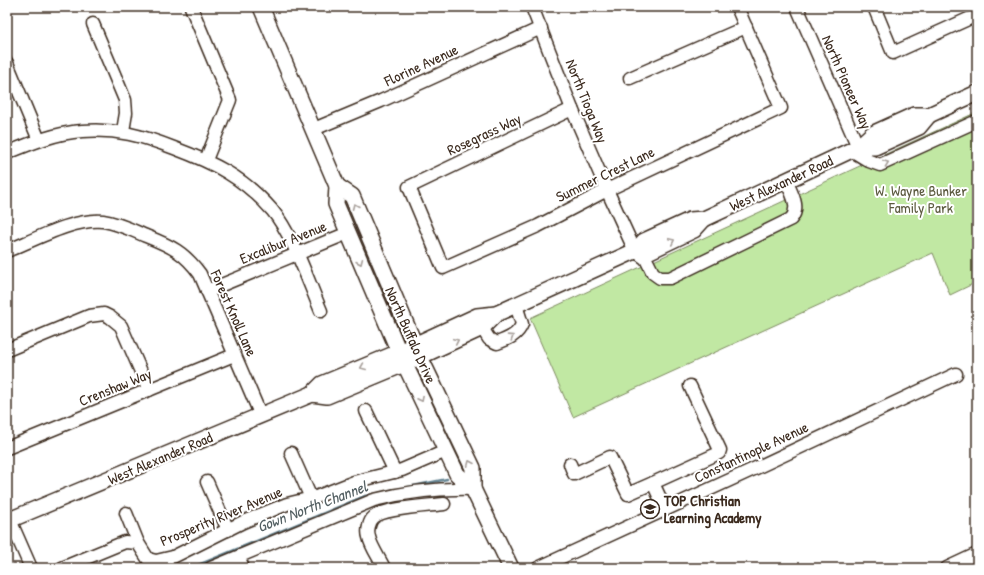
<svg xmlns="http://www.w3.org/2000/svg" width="984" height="575" font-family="'Patrick Hand',sans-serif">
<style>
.green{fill:#c1e8a3;stroke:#7e8960}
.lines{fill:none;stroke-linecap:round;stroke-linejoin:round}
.stream{stroke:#668694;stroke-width:2.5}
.minor-casing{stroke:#3b2a1e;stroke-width:15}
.major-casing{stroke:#3b2a1e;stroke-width:18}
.minor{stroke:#fff;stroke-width:12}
.major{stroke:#fff;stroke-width:15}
.oneway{stroke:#a79f9a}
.labels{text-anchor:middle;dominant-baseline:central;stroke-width:4;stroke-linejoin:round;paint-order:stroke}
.street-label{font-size:15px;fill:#3b2a1e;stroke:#fff}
.park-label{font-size:15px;fill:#5c5a3f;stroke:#fff}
.poi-label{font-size:15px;font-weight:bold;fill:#3b2a1e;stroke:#fff;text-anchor:start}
.water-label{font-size:16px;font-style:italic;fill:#546063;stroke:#fff}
</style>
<rect width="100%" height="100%" fill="#fff"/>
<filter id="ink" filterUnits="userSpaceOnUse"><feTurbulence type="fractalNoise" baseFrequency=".025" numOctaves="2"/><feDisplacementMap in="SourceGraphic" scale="8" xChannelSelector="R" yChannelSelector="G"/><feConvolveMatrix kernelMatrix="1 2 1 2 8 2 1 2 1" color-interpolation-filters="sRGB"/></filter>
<g filter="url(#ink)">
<polygon class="green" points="977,112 977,282 950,295 933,253 573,417 530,318"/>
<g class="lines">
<g class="stream">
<polyline points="973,366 977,364"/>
<polyline points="191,568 365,496 447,479"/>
</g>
<defs>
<g id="minor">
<polyline points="191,7 230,100 206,160"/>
<path d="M532 7 572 109 607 190 635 251 646 259 653 273 660 278H670L791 219C801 207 791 193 786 180"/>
<polyline points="797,7 858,147"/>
<polyline points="874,7 893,53 977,15"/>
<polyline points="93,24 125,100 126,113 123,131"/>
<polyline points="7,63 39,140"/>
<polyline points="630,78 746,27"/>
<polyline points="572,109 409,187 443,268 538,226 607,190 781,108 737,7"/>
<polyline points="314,129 381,101 541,28"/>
<polyline points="851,150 869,161 880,165 977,121"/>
<path d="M7 153C31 143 56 133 82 131 116 128 143 136 174 148 214 163 243 177 272 210 293 235 308 281 321 311"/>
<path d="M7 251C34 240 74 218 103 221 118 223 132 230 146 236 171 246 184 252 200 274L261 416"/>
<polyline points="207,291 348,233"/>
<path d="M482 328 489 339 497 343C508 339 518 335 522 324L516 305"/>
<polyline points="7,350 89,316 104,314 110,317 121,326 149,390"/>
<polyline points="366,411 395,472"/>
<polyline points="7,448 234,355"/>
<polyline points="291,453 311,498"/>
<polyline points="570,464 574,474 610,457 628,494 653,483"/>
<polyline points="207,482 228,530"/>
<polyline points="665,509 653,483 719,453 720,450 690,386"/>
<polyline points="126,513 138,543"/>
<polyline points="10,520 31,568"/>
<polyline points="241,563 243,568"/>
<polyline points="62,568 125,542 138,543 148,559 156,561 173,557 243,522 287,504 316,497 354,482 402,470 446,451"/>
<path d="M211 568 374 500C406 492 440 488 473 489"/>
<path d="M384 568C380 559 371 547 369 537 367 531 369 521 374 517 385 508 429 506 444 504"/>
<polyline points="538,568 756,468 956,374"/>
<polyline points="947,568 977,554"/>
</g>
<g id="major">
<polyline points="261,7 337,186 336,204 399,352 457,474 473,489 511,568"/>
<polyline points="858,147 875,147 919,127 929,115"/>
<polyline points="337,186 352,196 420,357 473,468 473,489"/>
<polyline points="635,251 650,251 694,230 704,219"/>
<polyline points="312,394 327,396 404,364 482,328 496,314"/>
<polyline points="7,521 312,394 322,384 399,352 477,316 496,314 635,251 644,241 690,220 704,219 858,147 872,134 914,115 929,115 977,93"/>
</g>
</defs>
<use href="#minor" class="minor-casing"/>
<use href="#major" class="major-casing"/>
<use href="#minor" class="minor"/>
<use href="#major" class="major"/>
</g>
<defs><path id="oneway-chevron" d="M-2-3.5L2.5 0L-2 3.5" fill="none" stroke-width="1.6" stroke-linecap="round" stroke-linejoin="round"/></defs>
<g class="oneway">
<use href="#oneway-chevron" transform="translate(886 163) rotate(-20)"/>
<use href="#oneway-chevron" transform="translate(355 206) rotate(-113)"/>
<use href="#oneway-chevron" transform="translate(672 241) rotate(-25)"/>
<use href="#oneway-chevron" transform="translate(360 262) rotate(67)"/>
<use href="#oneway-chevron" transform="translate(511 337) rotate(-33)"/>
<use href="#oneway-chevron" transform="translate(456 341) rotate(-25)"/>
<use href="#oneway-chevron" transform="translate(363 367) rotate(157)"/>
<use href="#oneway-chevron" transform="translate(421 399) rotate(64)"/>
<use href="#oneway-chevron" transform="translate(470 463) rotate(-113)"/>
</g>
</g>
<defs>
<symbol id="school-ring" viewBox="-11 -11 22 22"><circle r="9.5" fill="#fff" stroke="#3b2a1e" stroke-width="1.5"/><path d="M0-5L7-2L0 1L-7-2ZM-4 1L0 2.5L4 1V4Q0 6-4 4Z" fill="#3b2a1e"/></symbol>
</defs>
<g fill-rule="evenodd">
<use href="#school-ring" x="639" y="498" width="22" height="22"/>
</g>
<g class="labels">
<g class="street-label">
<text transform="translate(421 65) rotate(-25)">Florine Avenue</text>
<text transform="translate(847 82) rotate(66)">North Pioneer Way</text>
<text transform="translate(587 101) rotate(68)">North Tioga Way</text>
<text transform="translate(484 134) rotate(-25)">Rosegrass Way</text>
<text transform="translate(605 174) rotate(-26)">Summer Crest Lane</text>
<text transform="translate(781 183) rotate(-25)">West Alexander Road</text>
<text transform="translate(283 242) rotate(-22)">Excalibur Avenue</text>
<text transform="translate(234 313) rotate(66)">Forest Knoll Lane</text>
<text transform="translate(411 335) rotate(66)">North Buffalo Drive</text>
<text transform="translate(115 387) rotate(-22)">Crenshaw Way</text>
<text transform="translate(751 452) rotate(-25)">Constantinople Avenue</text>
<text transform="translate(160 458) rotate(-23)">West Alexander Road</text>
<text transform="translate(221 516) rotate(-23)">Prosperity River Avenue</text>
</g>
<g class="park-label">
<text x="921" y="190">W. Wayne Bunker<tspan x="921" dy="17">Family Park</tspan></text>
</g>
<g class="poi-label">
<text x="664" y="500">TOP Christian<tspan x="664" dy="17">Learning Academy</tspan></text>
</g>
<g class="water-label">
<text transform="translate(312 506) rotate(-21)">Gown North Channel</text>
</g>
</g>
<rect width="984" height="575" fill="none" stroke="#fff" stroke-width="24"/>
<rect x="12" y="12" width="960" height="551" fill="none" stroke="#3b2a1e" stroke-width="1.5" filter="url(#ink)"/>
</svg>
